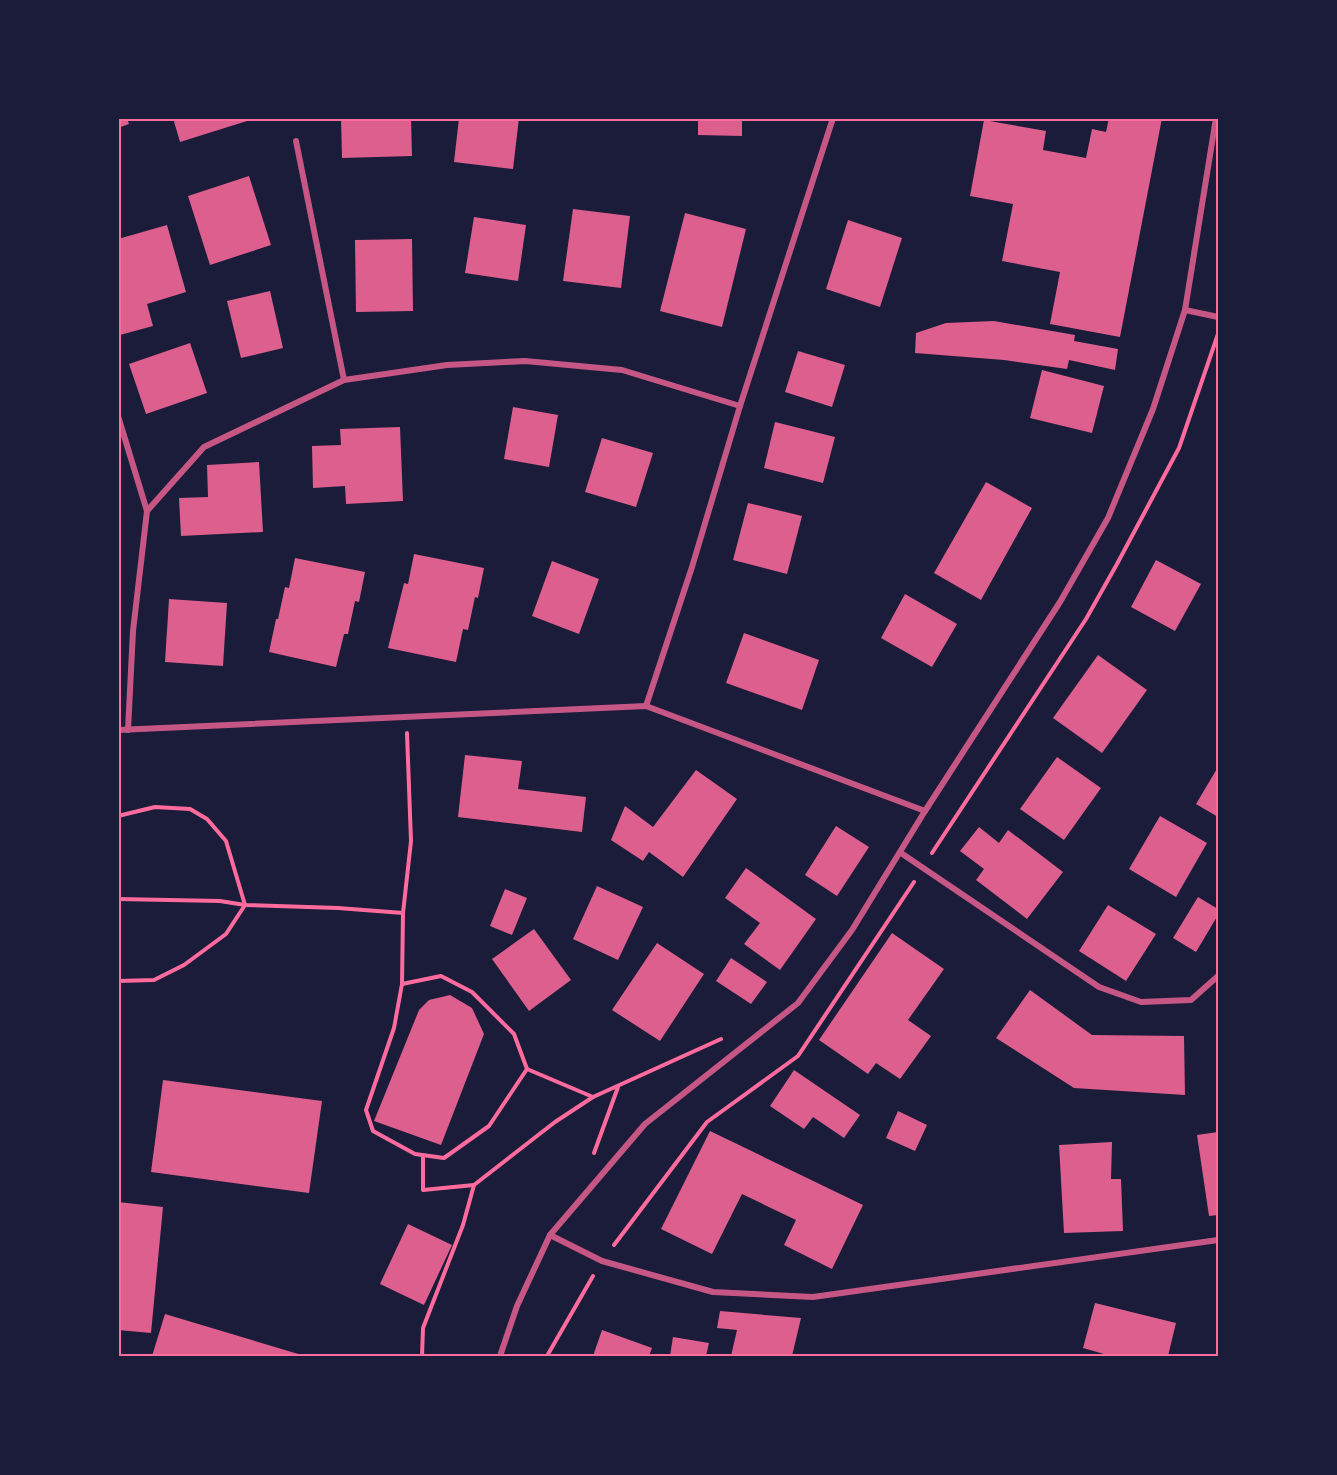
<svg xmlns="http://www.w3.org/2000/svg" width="1337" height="1475" font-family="'PT Sans Narrow',sans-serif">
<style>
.building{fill:#dd5f8e}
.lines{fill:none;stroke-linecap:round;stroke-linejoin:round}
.path{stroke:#ff6b9d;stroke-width:4}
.minor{stroke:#c65784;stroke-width:6}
.neatline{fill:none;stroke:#ff6b9d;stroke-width:2}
</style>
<rect width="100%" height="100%" fill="#1b1b3a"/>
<g class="building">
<polygon points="118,118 127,118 129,124 118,128"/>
<polygon points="173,118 247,118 247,121 180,142"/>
<polygon points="341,118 411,118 412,156 342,158"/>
<polygon points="459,118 519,118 513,169 454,162"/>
<polygon points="698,118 742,118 742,136 698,135"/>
<polygon points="1109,118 1162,118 1120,337 1050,324 1060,272 1002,261 1013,204 970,196 984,120 1046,131 1043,150 1086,158 1092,129 1106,132"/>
<polygon points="249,176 271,245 210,265 188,196"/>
<polygon points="573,209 630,216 621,288 563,281"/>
<polygon points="685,213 746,229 722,327 660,311"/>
<polygon points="474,217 526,225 518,281 465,273"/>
<polygon points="848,220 902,238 880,307 826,289"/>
<polygon points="167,225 186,292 147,304 153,326 120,335 118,239"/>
<polygon points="412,239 413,311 356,312 355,240"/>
<polygon points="270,291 283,348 241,358 227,301"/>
<polygon points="994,321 1075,335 1074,341 1118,349 1115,370 1069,360 1067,369 1004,360 915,353 916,333 946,323"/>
<polygon points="190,343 207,393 146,414 129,364"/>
<polygon points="798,351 845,365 832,407 785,392"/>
<polygon points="1042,370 1104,386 1092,433 1030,418"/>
<polygon points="513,407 558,415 549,467 504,459"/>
<polygon points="775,422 835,437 823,483 764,468"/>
<polygon points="400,427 403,501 346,504 345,486 313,488 312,446 341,445 340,429"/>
<polygon points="602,438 653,453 636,507 585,492"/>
<polygon points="259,462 263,532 181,536 179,498 208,497 207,465"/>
<polygon points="986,482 1032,508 981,600 934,573"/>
<polygon points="748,503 802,516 787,574 733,560"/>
<polygon points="414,554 484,568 478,598 475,597 468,630 463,629 456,662 388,648 404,583 408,584"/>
<polygon points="295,558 365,572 359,602 355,601 348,634 344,634 336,667 269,652 276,619 278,619 285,587 289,588"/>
<polygon points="1156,560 1201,584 1175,631 1131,607"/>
<polygon points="552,561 599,579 579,634 532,616"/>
<polygon points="905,594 957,624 932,667 881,638"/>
<polygon points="169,599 227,603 223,666 165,662"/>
<polygon points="744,633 819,660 802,710 726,683"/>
<polygon points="1098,655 1147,690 1102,753 1053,718"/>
<polygon points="465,755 522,761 518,789 586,797 582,832 458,817"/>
<polygon points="1057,757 1101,788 1064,840 1020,809"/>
<polygon points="1218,767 1218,817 1196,804"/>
<polygon points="696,770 737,799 683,877 649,852 643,861 611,840 625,806 653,827"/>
<polygon points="1160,816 1207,843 1176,897 1129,869"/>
<polygon points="836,826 869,847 837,896 805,875"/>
<polygon points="979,827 999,843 1008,830 1063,872 1027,919 976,880 984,869 960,851"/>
<polygon points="746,868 816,919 780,970 744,944 760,923 725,898"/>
<polygon points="597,886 643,907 618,960 573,939"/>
<polygon points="505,889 527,898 512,935 490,926"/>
<polygon points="1198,897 1218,909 1218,915 1196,952 1173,938"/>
<polygon points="1108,905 1156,934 1126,981 1079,951"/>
<polygon points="534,929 571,980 529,1011 492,959"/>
<polygon points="892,933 944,969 908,1020 931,1036 900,1079 876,1063 868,1074 819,1040"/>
<polygon points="657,943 704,974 660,1041 612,1010"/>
<polygon points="731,958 767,982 751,1004 716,981"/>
<polygon points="1030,990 1092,1035 1184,1036 1185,1095 1074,1088 996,1038"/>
<polygon points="450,995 472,1008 484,1034 441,1145 374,1121 419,1010 429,1000"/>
<polygon points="794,1070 860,1115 844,1138 813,1117 804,1129 770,1106"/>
<polygon points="163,1080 322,1101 309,1193 151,1172"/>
<polygon points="898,1111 927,1125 915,1151 886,1138"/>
<polygon points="710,1131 863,1205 832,1269 784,1245 796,1220 742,1194 712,1254 661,1229"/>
<polygon points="1218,1132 1218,1215 1209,1216 1197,1135"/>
<polygon points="1112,1142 1111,1179 1121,1179 1123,1231 1064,1233 1059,1145"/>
<polygon points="118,1202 163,1207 151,1333 118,1330"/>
<polygon points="408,1224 452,1245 424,1305 380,1284"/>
<polygon points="1095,1303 1176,1323 1168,1356 1111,1356 1083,1348"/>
<polygon points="720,1311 801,1318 792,1356 731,1356 737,1330 717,1328"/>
<polygon points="165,1314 305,1356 152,1356"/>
<polygon points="602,1330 652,1348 649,1356 593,1356"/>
<polygon points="673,1337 709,1343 706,1356 670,1356"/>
</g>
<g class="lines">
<g class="path">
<polyline points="118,816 155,807 190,809 207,819 226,841 245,905 338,908 403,913 411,841 407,733"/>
<polyline points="932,853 1086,619 1117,564 1179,448 1218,334"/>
<polyline points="118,899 220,901 245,905 226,934 184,965 154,980 118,981"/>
<polyline points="402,984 441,976 472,992 514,1034 527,1069 489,1126 444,1158 415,1154 373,1131 366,1110 394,1028 402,984 403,913"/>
<polyline points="527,1069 593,1097"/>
<polyline points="594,1153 618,1087"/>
<polyline points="423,1155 423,1190 474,1185"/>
<polyline points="614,1245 707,1122 798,1056 914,882"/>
<polyline points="422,1356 423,1328 463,1225 474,1185 555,1122 593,1097 721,1039"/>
<polyline points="547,1356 593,1276"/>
</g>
<g class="minor">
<polyline points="296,141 344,380"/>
<polyline points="1185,310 1218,317"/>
<polyline points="118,416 147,511"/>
<polyline points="646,706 692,567 740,406 833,118"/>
<polyline points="118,730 646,706 925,811"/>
<polyline points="128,730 133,631 147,511 204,447 344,380 447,365 525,361 622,370 740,406"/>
<polyline points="901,853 1099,987 1141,1002 1191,1000 1218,976"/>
<polyline points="550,1235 602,1261 713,1292 813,1297 1218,1240"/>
<polyline points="500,1356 517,1306 550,1235 645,1124 798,1003 852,930 925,811 1060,602 1108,518 1153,409 1185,310 1216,118"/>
</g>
</g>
<rect width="1337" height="1475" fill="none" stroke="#1b1b3a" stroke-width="240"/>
<rect x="120" y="120" width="1097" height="1235" class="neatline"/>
</svg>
